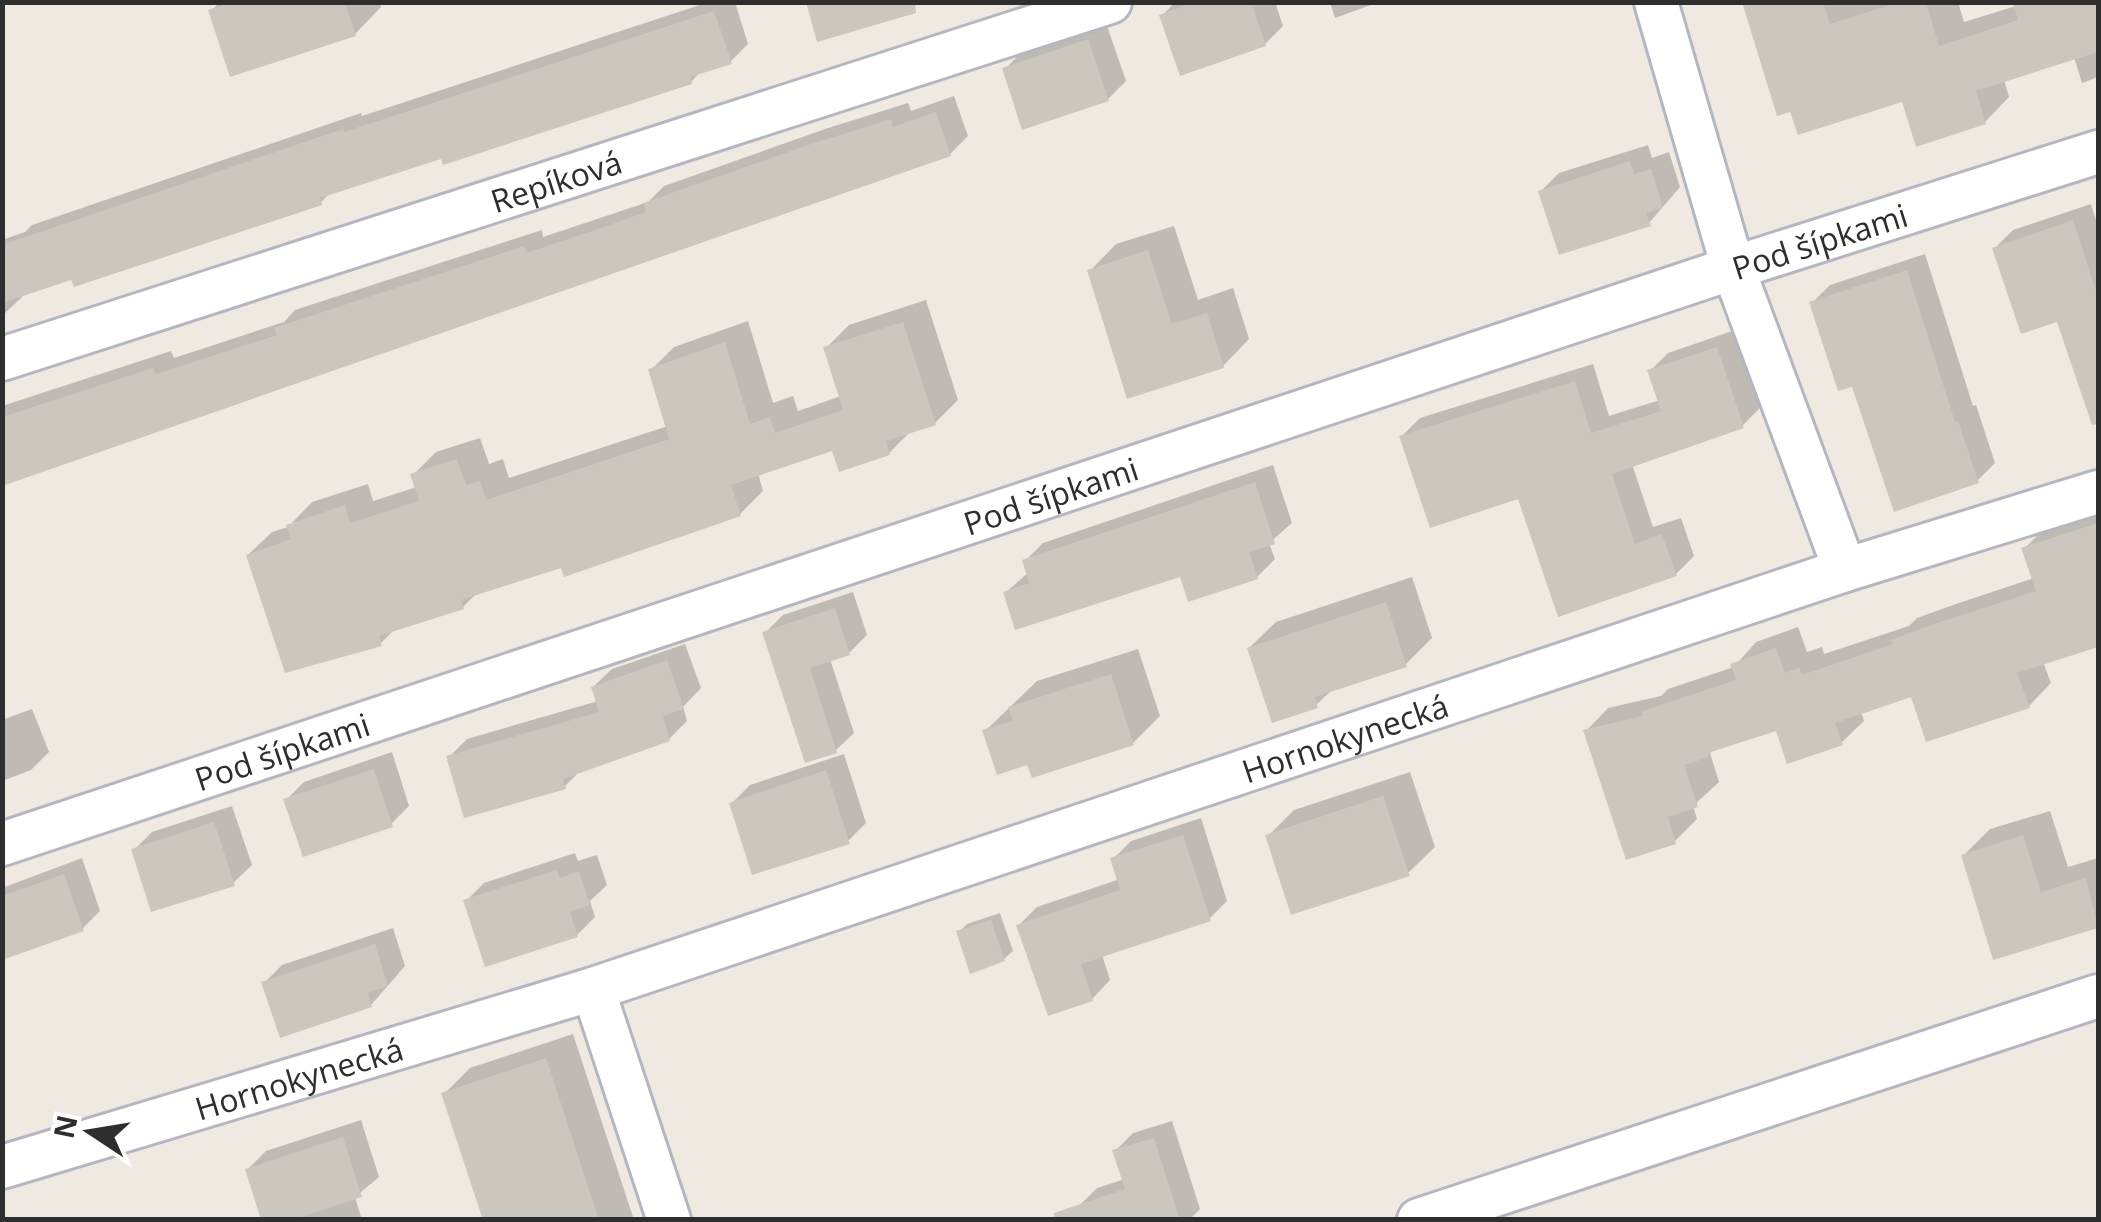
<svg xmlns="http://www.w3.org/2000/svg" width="2101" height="1222" font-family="'Open Sans',sans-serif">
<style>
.shadow{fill:#0003}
.building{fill:#cbc7bf}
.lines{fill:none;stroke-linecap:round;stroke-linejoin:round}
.street-casing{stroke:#b4b7c1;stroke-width:48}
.street{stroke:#fff;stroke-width:42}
.labels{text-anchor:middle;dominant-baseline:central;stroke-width:8;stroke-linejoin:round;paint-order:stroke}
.street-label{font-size:32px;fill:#2e2e2e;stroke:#fff}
</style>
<rect width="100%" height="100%" fill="#efe9e1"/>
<g class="shadow">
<polygon points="220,2 380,2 381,7 355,34 211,11"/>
<polygon points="709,2 735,2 748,44 730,62 701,71 691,82 331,192 320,203 72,277 21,294 22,297 2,316 2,240 25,232 32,225 361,113 362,116"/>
<polygon points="1175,2 1275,2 1283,26 1265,44 1162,16"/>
<polygon points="1330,2 1379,2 1335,18"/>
<polygon points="1753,2 1958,2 1964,22 2016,6 2015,2 2098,2 2098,77 2082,83 2074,57 2004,80 2009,97 1985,122 1904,99"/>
<polygon points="1106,23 1126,81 1108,99 1005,69 1023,51"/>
<polygon points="954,96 968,136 950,154 2,483 2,406 171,351 174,358 284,322 295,310 542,230 543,237 648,202 664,186 828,128 908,103 911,111"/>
<polygon points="1648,145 1652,158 1669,152 1680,187 1649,223 1541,191 1559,173"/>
<polygon points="2091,204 2098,227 2098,417 2093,419 2059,319 1995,248 2013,230"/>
<polygon points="1174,226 1198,300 1233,288 1249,339 1223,366 1090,271 1116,244"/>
<polygon points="1925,254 1973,406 1976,405 1995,463 1977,481 1854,384 1812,303 1830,285"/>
<polygon points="926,300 958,400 935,423 912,430 889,453 833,448 758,473 763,491 740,514 477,593 463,607 397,627 381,643 248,555 272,532 288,527 312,502 368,484 373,501 417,487 413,475 436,452 480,438 489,464 503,459 509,478 668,426 651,370 674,347 748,321 773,403 793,396 798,411 841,396 826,348 849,325"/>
<polygon points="1735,330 1760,408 1742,426 1632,464 1653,527 1681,518 1694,556 1676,574 1402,436 1420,418 1593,364 1609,416 1660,400 1650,371 1668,353"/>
<polygon points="1273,465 1292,523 1269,543 1275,559 1257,577 1182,574 1006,592 1028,573 1025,561 1043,543"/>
<polygon points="2098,509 2098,644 2043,662 2051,683 2029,706 1912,694 1861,711 1864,721 1841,743 1778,728 1715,748 1710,753 1719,782 1693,806 1697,819 1674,842 1586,731 1608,708 1661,696 1668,689 1734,667 1756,642 1798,627 1807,652 1822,647 1824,654 1909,626 1917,618 1956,604 2034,578 2024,549 2047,526"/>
<polygon points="1412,577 1432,638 1405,665 1333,689 1316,705 1249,648 1276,622"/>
<polygon points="853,592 867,635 849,653 830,659 854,733 835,751 765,633 783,615"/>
<polygon points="685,644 701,688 683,707 687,721 669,739 581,770 564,787 449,757 467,739 598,701 593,687 612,669"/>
<polygon points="1138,649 1160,716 1133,743 1029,762 985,731 1037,681"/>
<polygon points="32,709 49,752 31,770 2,781 2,720"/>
<polygon points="392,752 409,806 391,824 286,800 304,782"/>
<polygon points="844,754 866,823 848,841 732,803 750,785"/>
<polygon points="1410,772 1435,847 1408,873 1268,836 1294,810"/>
<polygon points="232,806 252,865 233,883 134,850 152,832"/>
<polygon points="2050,811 2068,867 2098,858 2098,925 1995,957 1964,855 1990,829"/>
<polygon points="1201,818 1227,901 1209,919 1102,955 1110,980 1092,999 1019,925 1037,907 1120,879 1113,859 1131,841"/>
<polygon points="575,853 578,861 597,855 607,885 590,901 595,917 577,935 466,901 484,883"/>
<polygon points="82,858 100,911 82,929 2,945 2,888"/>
<polygon points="1000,913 1013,951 1004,959 959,932 967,924"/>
<polygon points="393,928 405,966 371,1005 264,983 282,965"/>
<polygon points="573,1034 634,1220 485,1220 444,1094 470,1068"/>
<polygon points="361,1120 379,1177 355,1197 362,1220 264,1220 248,1169 266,1151"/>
<polygon points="1172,1121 1200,1209 1189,1220 1083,1220 1079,1206 1097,1188 1125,1179 1115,1151 1133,1133"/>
</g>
<g class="building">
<polygon points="232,2 345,2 356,36 230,77 208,10"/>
<polygon points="806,2 915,2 916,13 817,42"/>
<polygon points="1195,2 1251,2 1266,46 1180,76 1159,15"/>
<polygon points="1742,2 1823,2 1830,24 1899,2 1926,2 1939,46 2018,20 2013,2 2098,2 2098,52 1976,91 1986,124 1916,147 1902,102 1798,135 1790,112 1777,116"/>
<polygon points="714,11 732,64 690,77 692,84 443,165 441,159 320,198 322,205 74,287 71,280 2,303 2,245 343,129 344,132"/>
<polygon points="1088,39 1109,101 1022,130 1002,68"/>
<polygon points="936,112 951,156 2,486 2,417 153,368 156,374 277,335 274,328 524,246 526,253 604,227 646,212 643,203 808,145 891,119 893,127"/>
<polygon points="1630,161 1634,174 1651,169 1663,207 1646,213 1651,226 1559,255 1538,191"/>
<polygon points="2073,220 2098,297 2098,424 2092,425 2057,322 2021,334 1992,248"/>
<polygon points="1148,250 1172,324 1207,313 1224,368 1127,399 1087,270"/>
<polygon points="1907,270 1955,422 1958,421 1979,483 1894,512 1852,387 1838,391 1809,302"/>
<polygon points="903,322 936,425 886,441 890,455 839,472 832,451 731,485 741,516 564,577 561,568 461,600 464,609 379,636 382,646 285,673 246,555 291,539 286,525 345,505 350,523 419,501 410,474 457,459 466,485 480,481 486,500 669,439 648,369 725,342 750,424 770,417 775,433 843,410 823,347"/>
<polygon points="1717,347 1744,428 1612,474 1635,544 1662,534 1677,576 1558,617 1518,499 1430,528 1399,436 1575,381 1591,433 1661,411 1647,370"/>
<polygon points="1255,482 1275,544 1249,552 1258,579 1188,602 1180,577 1015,630 1003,592 1029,583 1022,560"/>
<polygon points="2098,523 2098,647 2017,673 2030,708 1926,742 1911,697 1835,723 1843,745 1787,764 1776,731 1708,753 1709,757 1684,765 1698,807 1668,817 1676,844 1626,860 1583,730 1643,716 1642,711 1736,680 1730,664 1776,648 1785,673 1799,668 1802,675 1893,644 1891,640 1931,625 2036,591 2021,548"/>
<polygon points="1386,602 1407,667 1315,697 1318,708 1272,723 1247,648"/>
<polygon points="835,608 850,655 810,668 837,753 805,763 762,632"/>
<polygon points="667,660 684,709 663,716 670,741 563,779 566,789 464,818 446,756 599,712 591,687"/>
<polygon points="1111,674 1134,745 1032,778 1027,765 997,775 982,730 1013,721 1008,707"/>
<polygon points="374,769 393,827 303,857 283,799"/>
<polygon points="826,770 850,844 752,875 729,803"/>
<polygon points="1383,796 1410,876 1291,915 1265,835"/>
<polygon points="214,822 235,886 151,912 131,849"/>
<polygon points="1183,835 1211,921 1081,964 1093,1001 1048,1016 1016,925 1120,890 1110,858"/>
<polygon points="2023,835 2041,892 2086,878 2098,928 1993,960 1961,855"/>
<polygon points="556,870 560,878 579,871 590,905 570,912 578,937 485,967 463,900"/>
<polygon points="64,874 84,931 2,960 2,896"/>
<polygon points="991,920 1005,961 970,974 956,931"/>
<polygon points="375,944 388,986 368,993 372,1007 280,1038 261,982"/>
<polygon points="546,1058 599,1220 483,1220 441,1093"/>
<polygon points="343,1137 362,1197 293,1220 261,1220 245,1169"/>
<polygon points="1154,1138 1180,1220 1055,1220 1054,1213 1125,1189 1112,1150"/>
</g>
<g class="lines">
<defs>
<g id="street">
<polyline points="1656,2 1733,268 1845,570"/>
<path id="s1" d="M2 359 1110 2"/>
<path id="s2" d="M2 844 1733 268 2098 152"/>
<polyline points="593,989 669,1220"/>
<path id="s3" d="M2 1167 593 989 1845 570 2098 492"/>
<polyline points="1419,1220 2098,996"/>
</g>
</defs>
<use href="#street" class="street-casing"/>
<use href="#street" class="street"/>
</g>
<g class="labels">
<g class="street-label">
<text stroke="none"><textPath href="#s1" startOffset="582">Repíková</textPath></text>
<text stroke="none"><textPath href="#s2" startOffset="1915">Pod šípkami</textPath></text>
<text stroke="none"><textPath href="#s2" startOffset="1105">Pod šípkami</textPath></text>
<text stroke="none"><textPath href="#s3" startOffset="1410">Hornokynecká</textPath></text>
<text stroke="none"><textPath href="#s2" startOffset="295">Pod šípkami</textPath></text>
<text stroke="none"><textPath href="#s3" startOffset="310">Hornokynecká</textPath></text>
</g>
</g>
<rect width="2101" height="1222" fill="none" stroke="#2e2e2e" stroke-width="10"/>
<g transform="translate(90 1132) rotate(282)" stroke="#ffffff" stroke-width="8" paint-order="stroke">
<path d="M0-8L18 38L0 25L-18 38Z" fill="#2e2e2e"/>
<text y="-15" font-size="28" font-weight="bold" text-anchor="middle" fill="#2e2e2e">N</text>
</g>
</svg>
